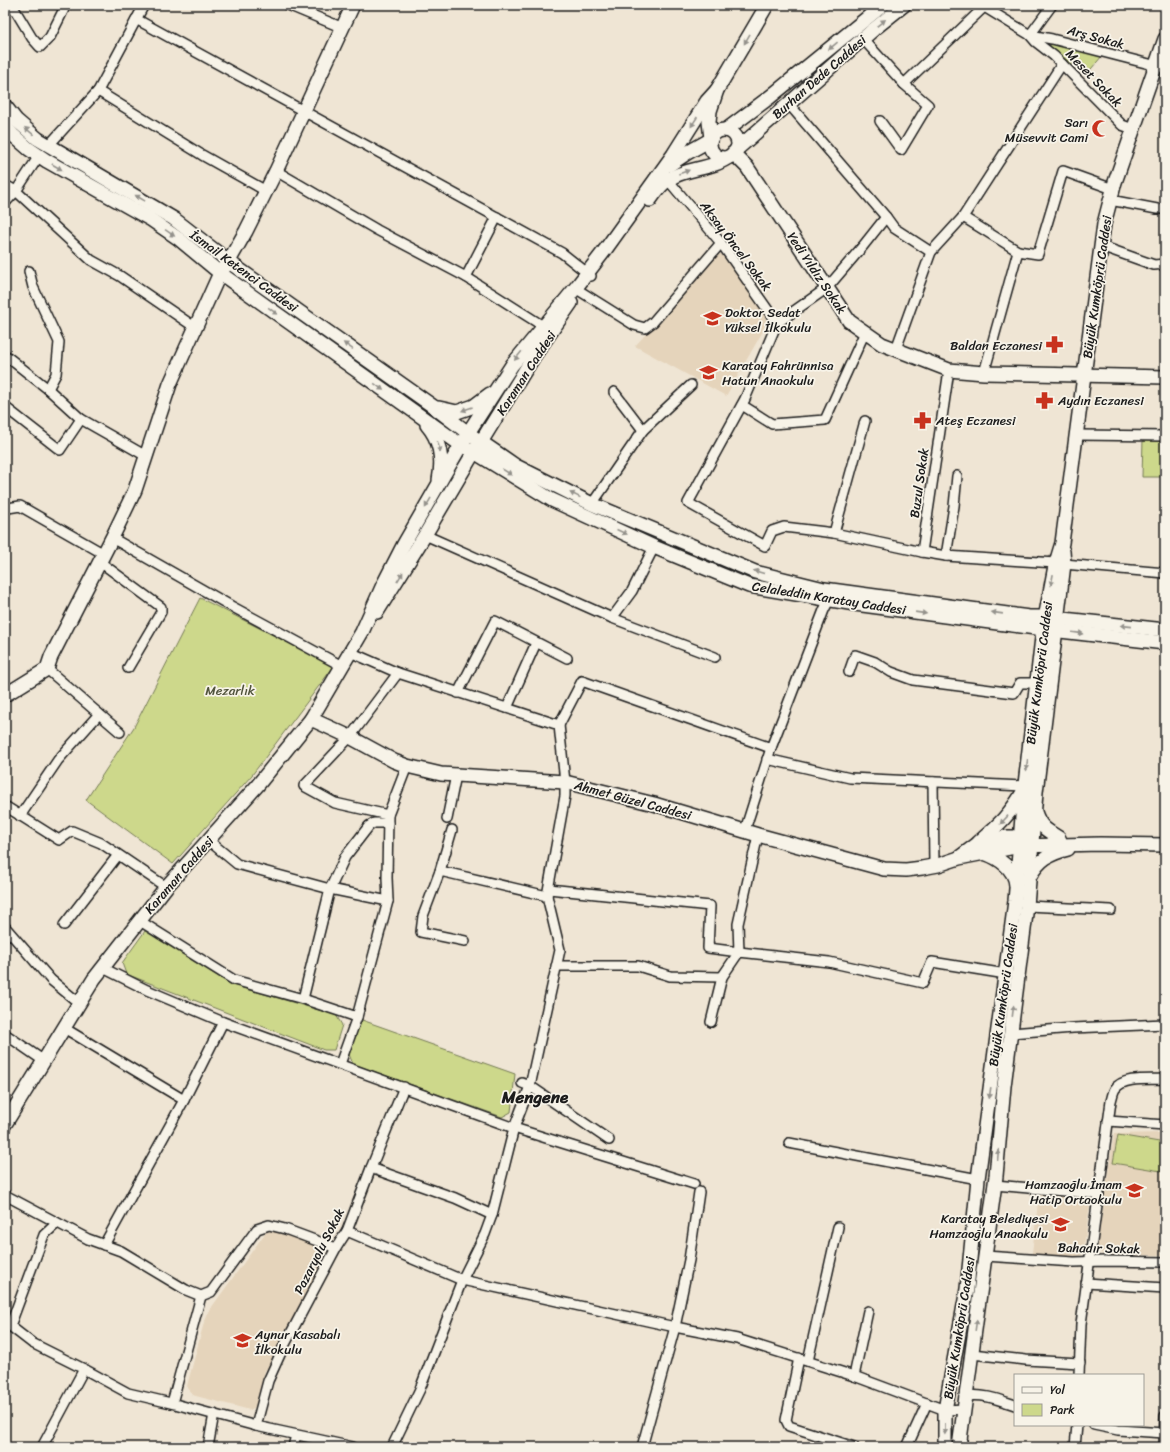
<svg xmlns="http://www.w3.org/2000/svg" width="1170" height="1452" font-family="Sriracha,sans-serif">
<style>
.built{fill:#e5d4bb}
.green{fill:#cdd88b;stroke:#747a54}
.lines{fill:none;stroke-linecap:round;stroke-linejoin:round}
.street-casing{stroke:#1c1c1c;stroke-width:12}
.secondary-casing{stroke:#1c1c1c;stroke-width:16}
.street{stroke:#f7f3e8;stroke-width:9}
.secondary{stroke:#f7f3e8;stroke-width:13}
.oneway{fill:#94928c}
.labels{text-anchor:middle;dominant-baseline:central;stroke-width:3.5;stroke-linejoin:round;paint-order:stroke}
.street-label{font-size:13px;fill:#1c1c1c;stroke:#f7f3e8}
.poi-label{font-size:13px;fill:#1c1c1c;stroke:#f7f3e8;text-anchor:start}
.park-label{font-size:13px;fill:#51543d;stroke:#f7f3e8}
.district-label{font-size:17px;font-weight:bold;fill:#1c1c1c;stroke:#f7f3e8}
</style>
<rect width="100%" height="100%" fill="#efe5d4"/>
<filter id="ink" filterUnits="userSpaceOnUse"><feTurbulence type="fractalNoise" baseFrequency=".025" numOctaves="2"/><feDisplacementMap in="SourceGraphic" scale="8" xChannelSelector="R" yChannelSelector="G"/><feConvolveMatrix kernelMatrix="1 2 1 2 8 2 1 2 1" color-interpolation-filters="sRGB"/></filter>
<g filter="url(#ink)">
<g class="built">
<polygon points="723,254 765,313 767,324 726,396 635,346 717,255"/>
<polygon points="1165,1133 1165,1255 1103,1255 1097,1248 1114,1134"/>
<polygon points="1039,1194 1091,1197 1083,1253 1078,1257 1032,1253"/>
<polygon points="273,1230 323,1248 327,1257 271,1367 265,1370 257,1406 250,1410 192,1395 187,1386 206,1315 266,1232"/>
</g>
<g class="green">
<polygon points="1050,43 1053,43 1102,56 1086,75 1050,47"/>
<polygon points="1143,439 1165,439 1165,477 1142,477"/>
<polygon points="200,598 334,666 252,775 173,864 86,800 134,727"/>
<polygon points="145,931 230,984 336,1015 342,1025 334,1050 324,1050 126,974 122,963"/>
<polygon points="362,1020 515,1074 511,1112 502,1117 353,1064 348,1052"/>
<polygon points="1118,1135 1165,1143 1161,1171 1113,1163"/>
</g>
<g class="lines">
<defs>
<g id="street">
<polyline points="12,5 32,38 40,47 50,37 66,5"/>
<polyline points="288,5 343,28"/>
<polyline points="981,5 1030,35 1036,42 1054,56 1122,125 1133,129"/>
<polyline points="1052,5 1030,35 1052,39 1165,68"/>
<polyline points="136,19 562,253 591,276"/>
<polyline points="863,39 904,84 928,105 901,150 880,121"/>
<polyline points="904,84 984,7"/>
<polyline points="98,91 202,155 266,191"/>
<polyline points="788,103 886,217 894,228 931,252"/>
<polyline points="49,145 98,91 144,5"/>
<polyline points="276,171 377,230 466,277 543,326"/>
<polyline points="668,180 721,243 777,323 745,399 688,503 765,546 772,531 784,527 834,533 922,552 946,556 1056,563"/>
<polyline points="5,185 16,191 91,260 120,276 196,328"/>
<polyline points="1110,200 1157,209 1165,209"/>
<polyline points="5,203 16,191 39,156"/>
<polyline points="963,217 1018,251"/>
<polyline points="1101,246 1154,265 1165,264"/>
<polyline points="29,271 33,287 59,342 56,374 48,389"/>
<polyline points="466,277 497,217"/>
<polyline points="575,288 634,325 645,328 653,322 721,243"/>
<polyline points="777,323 827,288 863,246 886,217"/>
<polyline points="896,349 931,252 963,217 1062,64"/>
<polyline points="5,355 48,389 81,419 146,456"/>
<polyline points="984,373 1018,251 1038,254 1063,171 1113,189"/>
<polyline points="742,405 772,424 825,420 865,332"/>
<polyline points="5,407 60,450 81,419"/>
<polyline points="643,430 691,385"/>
<polyline points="1077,435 1165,436"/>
<polyline points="592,504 643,430 614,392"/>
<polyline points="5,506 8,508 20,506 104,554"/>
<polyline points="834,533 865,421"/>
<polyline points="425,535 612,618 715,657"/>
<polyline points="112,538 231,606 342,666"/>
<polyline points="922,552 949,370"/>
<polyline points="946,556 954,506 957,476"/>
<polyline points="100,562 161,607 161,612 128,668"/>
<polyline points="1064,564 1165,573"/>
<polyline points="612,618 632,591 654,547"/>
<polyline points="350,652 398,673 559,725 565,782 565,796 547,896 560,950 530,1086 514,1128 492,1215 485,1234 462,1280 420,1389 392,1447"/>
<polyline points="47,669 120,732"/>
<polyline points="849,672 855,655 875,662 891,672 913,680 1014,693 1020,683 1037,683"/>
<polyline points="458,693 495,621 567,658"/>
<polyline points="507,708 536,643"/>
<polyline points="559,725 582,681 771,748"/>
<polyline points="767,759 850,778 1025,786"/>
<polyline points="933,782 934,866"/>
<polyline points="5,806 59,840 72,831 101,843 166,887"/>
<polyline points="388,815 335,803 304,786 350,737 398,673"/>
<polyline points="20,816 58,760 99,714"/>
<polyline points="447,819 456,775"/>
<polyline points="452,830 440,871 423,916 421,932 465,941"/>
<polyline points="745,830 771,748 824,610 829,600"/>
<polyline points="208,840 237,864 330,889 388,901"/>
<polyline points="440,871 547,896"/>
<polyline points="549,889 710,906 708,948 739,952 738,924 758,835"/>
<polyline points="1027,906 1111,910"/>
<polyline points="140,921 234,980 303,999 357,1017"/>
<polyline points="64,925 118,855"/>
<polyline points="5,927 51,980 79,1003"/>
<polyline points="556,966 638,966 670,976 722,977"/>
<polyline points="103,968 147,990 223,1022 514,1128 694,1184"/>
<polyline points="303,999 330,889 345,857 369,826 374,823 388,823"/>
<polyline points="711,1022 722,977 739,952 829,962 923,983 932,962 1006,974"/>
<polyline points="64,1028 184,1100"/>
<polyline points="1011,1033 1073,1028 1165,1024"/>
<polyline points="5,1034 44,1061"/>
<polyline points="340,1064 357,1017 388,901 387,878 388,815 407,766"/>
<polyline points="522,1083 530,1086 609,1140"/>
<polyline points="1108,1121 1165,1125"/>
<polyline points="789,1143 978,1179"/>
<polyline points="371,1168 455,1198 492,1215"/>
<polyline points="995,1185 1099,1194"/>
<polyline points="5,1195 88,1239 121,1251 186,1290 201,1296 211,1292 257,1229 269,1225 285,1229 336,1248"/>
<polyline points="57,1223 44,1235 10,1326 32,1343 84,1369 128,1393 175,1404 256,1426 353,1447"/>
<polyline points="347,1231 462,1280 675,1327 737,1339 854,1376 945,1410 964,1409"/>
<polyline points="104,1245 184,1100 223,1022"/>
<polyline points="985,1256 1074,1262 1105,1261 1165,1262"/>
<polyline points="1086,1283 1165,1288"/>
<polyline points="972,1354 1026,1360 1080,1363"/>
<polyline points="799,1358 786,1420 789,1426 854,1447"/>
<polyline points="808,1361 838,1227"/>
<path d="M1079 1375 1081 1324 1111 1101C1112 1098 1113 1092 1115 1089 1123 1076 1152 1080 1165 1079"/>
<polyline points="854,1376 868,1311"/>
<path d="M966 1396C985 1394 997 1399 1015 1405"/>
<polyline points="172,1403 201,1296"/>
<polyline points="1094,1425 1118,1430 1165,1433"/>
<polyline points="256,1426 268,1381 283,1348 336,1248 347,1231 371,1168 404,1087"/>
<polyline points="42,1447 84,1369"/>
<polyline points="208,1447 214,1414"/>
<polyline points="293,1447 296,1435"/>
<polyline points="642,1447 675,1327 689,1260 699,1192"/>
<polyline points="907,1447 927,1403"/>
<polyline points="1075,1447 1077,1425"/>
<polyline points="1164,1447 1165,1416"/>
</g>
<g id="secondary">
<polyline points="5,106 16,120 38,139 174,219 236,267 434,407 468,433 516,466 592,504 755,572 824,589 1029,617 1045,617 1165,630"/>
<polyline points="5,126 14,136 29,149 47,161 150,219 179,239 220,273 461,445 474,452 552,500 654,547 749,586 855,604 1043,629 1165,643"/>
<polyline points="726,130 770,97 883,5"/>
<circle cx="724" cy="144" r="14"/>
<polyline points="711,138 709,122 710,111 717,90 767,5"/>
<polyline points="736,150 874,29 904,5"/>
<polyline points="733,153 747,167 849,321 882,344 949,370 984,373 1165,377"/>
<polyline points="669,165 687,153 710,140"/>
<path d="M650 200C655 193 661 184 669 179 688 167 712 170 730 156"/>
<polyline points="439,408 457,412 474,406 490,394"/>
<path d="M427 425C441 441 443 460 439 480"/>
<polyline points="377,612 425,535 474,452 481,442 534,356 571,303"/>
<polyline points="5,695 47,669 51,657 112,538 135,490 170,384 220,273 229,261 246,231 276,171 353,5"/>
<polyline points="311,719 350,737 394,761 407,766 441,774 565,782 654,804 758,835 884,869 906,870 922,868 938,865 959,858 1020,846 1100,844 1165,845"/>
<path d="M1035 812C1040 827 1046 830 1059 838"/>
<path d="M978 843C997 826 1010 815 1023 792"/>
<path d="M984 853C999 858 1015 869 1016 885"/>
<polyline points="960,857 976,845 1004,837 1028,837"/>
<path d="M1030 876C1040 859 1049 854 1068 849"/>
<polyline points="5,1124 94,979 166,887 257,786 311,719 362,632 383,585 404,544 468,433 512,365 578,285 605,250 673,155 707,101 717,90"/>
<polyline points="945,1447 945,1410 967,1289 978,1179 1015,901 1024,793 1043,629 1055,566 1062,543 1104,224 1115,182 1165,39"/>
<polyline points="959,1447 996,1176 1004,1086 1027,906 1036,792 1064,564 1063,551"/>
</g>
</defs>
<use href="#street" class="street-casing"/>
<use href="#secondary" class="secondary-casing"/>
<use href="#street" class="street"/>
<use href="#secondary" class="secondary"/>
</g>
<defs><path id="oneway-solid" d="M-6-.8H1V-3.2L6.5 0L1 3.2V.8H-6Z"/></defs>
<g class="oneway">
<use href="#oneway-solid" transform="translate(881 23) rotate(-38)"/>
<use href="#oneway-solid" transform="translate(747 39) rotate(120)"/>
<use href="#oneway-solid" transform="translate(833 46) rotate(140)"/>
<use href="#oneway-solid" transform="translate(694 122) rotate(123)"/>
<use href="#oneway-solid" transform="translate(29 131) rotate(-140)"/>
<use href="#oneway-solid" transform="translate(57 167) rotate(30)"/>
<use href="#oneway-solid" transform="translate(684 172) rotate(-20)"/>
<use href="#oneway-solid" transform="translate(140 198) rotate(-149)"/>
<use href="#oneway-solid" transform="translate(170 233) rotate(34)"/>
<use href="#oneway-solid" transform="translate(273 311) rotate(36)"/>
<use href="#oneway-solid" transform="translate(348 346) rotate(-145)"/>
<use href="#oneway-solid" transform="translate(518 356) rotate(129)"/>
<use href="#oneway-solid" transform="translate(379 387) rotate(36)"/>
<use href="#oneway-solid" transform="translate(467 409) rotate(160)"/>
<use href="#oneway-solid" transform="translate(439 447) rotate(74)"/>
<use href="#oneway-solid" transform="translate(507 472) rotate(32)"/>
<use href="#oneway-solid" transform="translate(575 495) rotate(-154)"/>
<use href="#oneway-solid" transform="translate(428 503) rotate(120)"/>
<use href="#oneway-solid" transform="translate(622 532) rotate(24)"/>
<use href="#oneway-solid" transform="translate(759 572) rotate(-164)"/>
<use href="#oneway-solid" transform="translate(400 577) rotate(-59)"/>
<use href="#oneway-solid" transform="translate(1052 580) rotate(101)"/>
<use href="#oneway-solid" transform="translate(921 613) rotate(8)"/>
<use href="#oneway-solid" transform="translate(997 613) rotate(-172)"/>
<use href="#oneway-solid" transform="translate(1126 626) rotate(-174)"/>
<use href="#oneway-solid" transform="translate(1078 633) rotate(7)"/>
<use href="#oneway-solid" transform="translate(1027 765) rotate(96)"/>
<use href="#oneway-solid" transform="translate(1004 820) rotate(133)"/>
<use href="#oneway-solid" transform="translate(1013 1011) rotate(-83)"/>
<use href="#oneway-solid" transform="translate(990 1093) rotate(98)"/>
<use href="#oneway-solid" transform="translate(998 1155) rotate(-85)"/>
<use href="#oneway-solid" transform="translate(976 1325) rotate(-82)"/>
<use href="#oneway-solid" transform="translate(945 1429) rotate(91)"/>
</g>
</g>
<defs>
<symbol id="mosque-bare" viewBox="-9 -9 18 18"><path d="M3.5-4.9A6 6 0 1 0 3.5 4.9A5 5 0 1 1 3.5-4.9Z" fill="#c8321e" stroke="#f7f3e8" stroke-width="2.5" paint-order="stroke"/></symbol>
<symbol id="school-bare" viewBox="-9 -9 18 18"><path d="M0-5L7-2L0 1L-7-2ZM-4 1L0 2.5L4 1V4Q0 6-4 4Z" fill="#c8321e" stroke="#f7f3e8" stroke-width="2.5" paint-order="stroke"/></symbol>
<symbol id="pharmacy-bare" viewBox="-9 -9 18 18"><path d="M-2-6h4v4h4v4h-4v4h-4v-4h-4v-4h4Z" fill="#c8321e" stroke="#f7f3e8" stroke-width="2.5" paint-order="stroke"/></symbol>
</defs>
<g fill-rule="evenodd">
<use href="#mosque-bare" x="1088" y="116" width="25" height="25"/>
<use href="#school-bare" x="700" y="306" width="25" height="25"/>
<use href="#pharmacy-bare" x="1042" y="332" width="25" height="25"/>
<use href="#school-bare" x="696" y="360" width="25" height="25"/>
<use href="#pharmacy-bare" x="1032" y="388" width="25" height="25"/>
<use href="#pharmacy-bare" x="910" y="408" width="25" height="25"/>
<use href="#school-bare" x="1122" y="1178" width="25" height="25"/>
<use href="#school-bare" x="1048" y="1212" width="25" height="25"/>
<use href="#school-bare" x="230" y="1328" width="25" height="25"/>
</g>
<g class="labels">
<g class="street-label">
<text transform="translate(1096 37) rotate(15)">Arş Sokak</text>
<text transform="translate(819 77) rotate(-41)">Burhan Dede Caddesi</text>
<text transform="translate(1094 78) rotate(46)">Meset Sokak</text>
<text transform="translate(736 246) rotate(53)">Aksay Öncel Sokak</text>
<text transform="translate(244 271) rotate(36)">İsmail Ketenci Caddesi</text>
<text transform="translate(817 273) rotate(56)">Yedi Yıldız Sokak</text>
<text transform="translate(1097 287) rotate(-82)">Büyük Kumköprü Caddesi</text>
<text transform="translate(526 373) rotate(-57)">Karaman Caddesi</text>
<text transform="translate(919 483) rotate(-82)">Buzul Sokak</text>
<text transform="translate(829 598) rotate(9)">Celaleddin Karatay Caddesi</text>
<text transform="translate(1039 673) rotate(-83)">Büyük Kumköprü Caddesi</text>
<text transform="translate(633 800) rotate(15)">Ahmet Güzel Caddesi</text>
<text transform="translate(179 875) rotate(-49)">Karaman Caddesi</text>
<text transform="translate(1003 995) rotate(-82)">Büyük Kumköprü Caddesi</text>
<text transform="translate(1099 1248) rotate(1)">Bahadır Sokak</text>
<text transform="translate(319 1251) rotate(-63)">Pazaryolu Sokak</text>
<text transform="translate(959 1328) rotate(-81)">Büyük Kumköprü Caddesi</text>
</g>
<g class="poi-label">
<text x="1088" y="122" text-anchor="end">Sarı<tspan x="1088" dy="15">Müsevvit Cami</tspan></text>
<text x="725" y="312">Doktor Sedat<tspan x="725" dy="15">Yüksel İlkokulu</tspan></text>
<text x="1042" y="345" text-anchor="end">Baldan Eczanesi</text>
<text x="722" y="365">Karatay Fahrünnisa<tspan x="722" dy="15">Hatun Anaokulu</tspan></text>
<text x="1058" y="400">Aydın Eczanesi</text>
<text x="936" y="420">Ateş Eczanesi</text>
<text x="1122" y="1184" text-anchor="end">Hamzaoğlu İmam<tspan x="1122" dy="15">Hatip Ortaokulu</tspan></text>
<text x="1048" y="1218" text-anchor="end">Karatay Belediyesi<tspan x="1048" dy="15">Hamzaoğlu Anaokulu</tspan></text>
<text x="255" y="1334">Aynur Kasabalı<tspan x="255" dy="15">İlkokulu</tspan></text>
</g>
<g class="park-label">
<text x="230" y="690">Mezarlık</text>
</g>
<g class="district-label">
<text x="535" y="1097">Mengene</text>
</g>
</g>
<rect width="1170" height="1452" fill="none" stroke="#f7f3e8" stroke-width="20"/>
<rect x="10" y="10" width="1150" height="1432" fill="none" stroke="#1c1c1c" stroke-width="1.5" filter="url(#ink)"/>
<rect x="1014" y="1374" width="130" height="52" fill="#f7f3e8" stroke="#9f9d96"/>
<rect x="1022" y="1387" width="20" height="6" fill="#f7f3e8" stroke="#9f9d96"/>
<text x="1050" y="1394" font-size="12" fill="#1c1c1c">Yol</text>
<rect x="1022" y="1404" width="20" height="12" fill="#cdd88b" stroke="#9f9d96"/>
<text x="1050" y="1414" font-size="12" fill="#1c1c1c">Park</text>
</svg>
